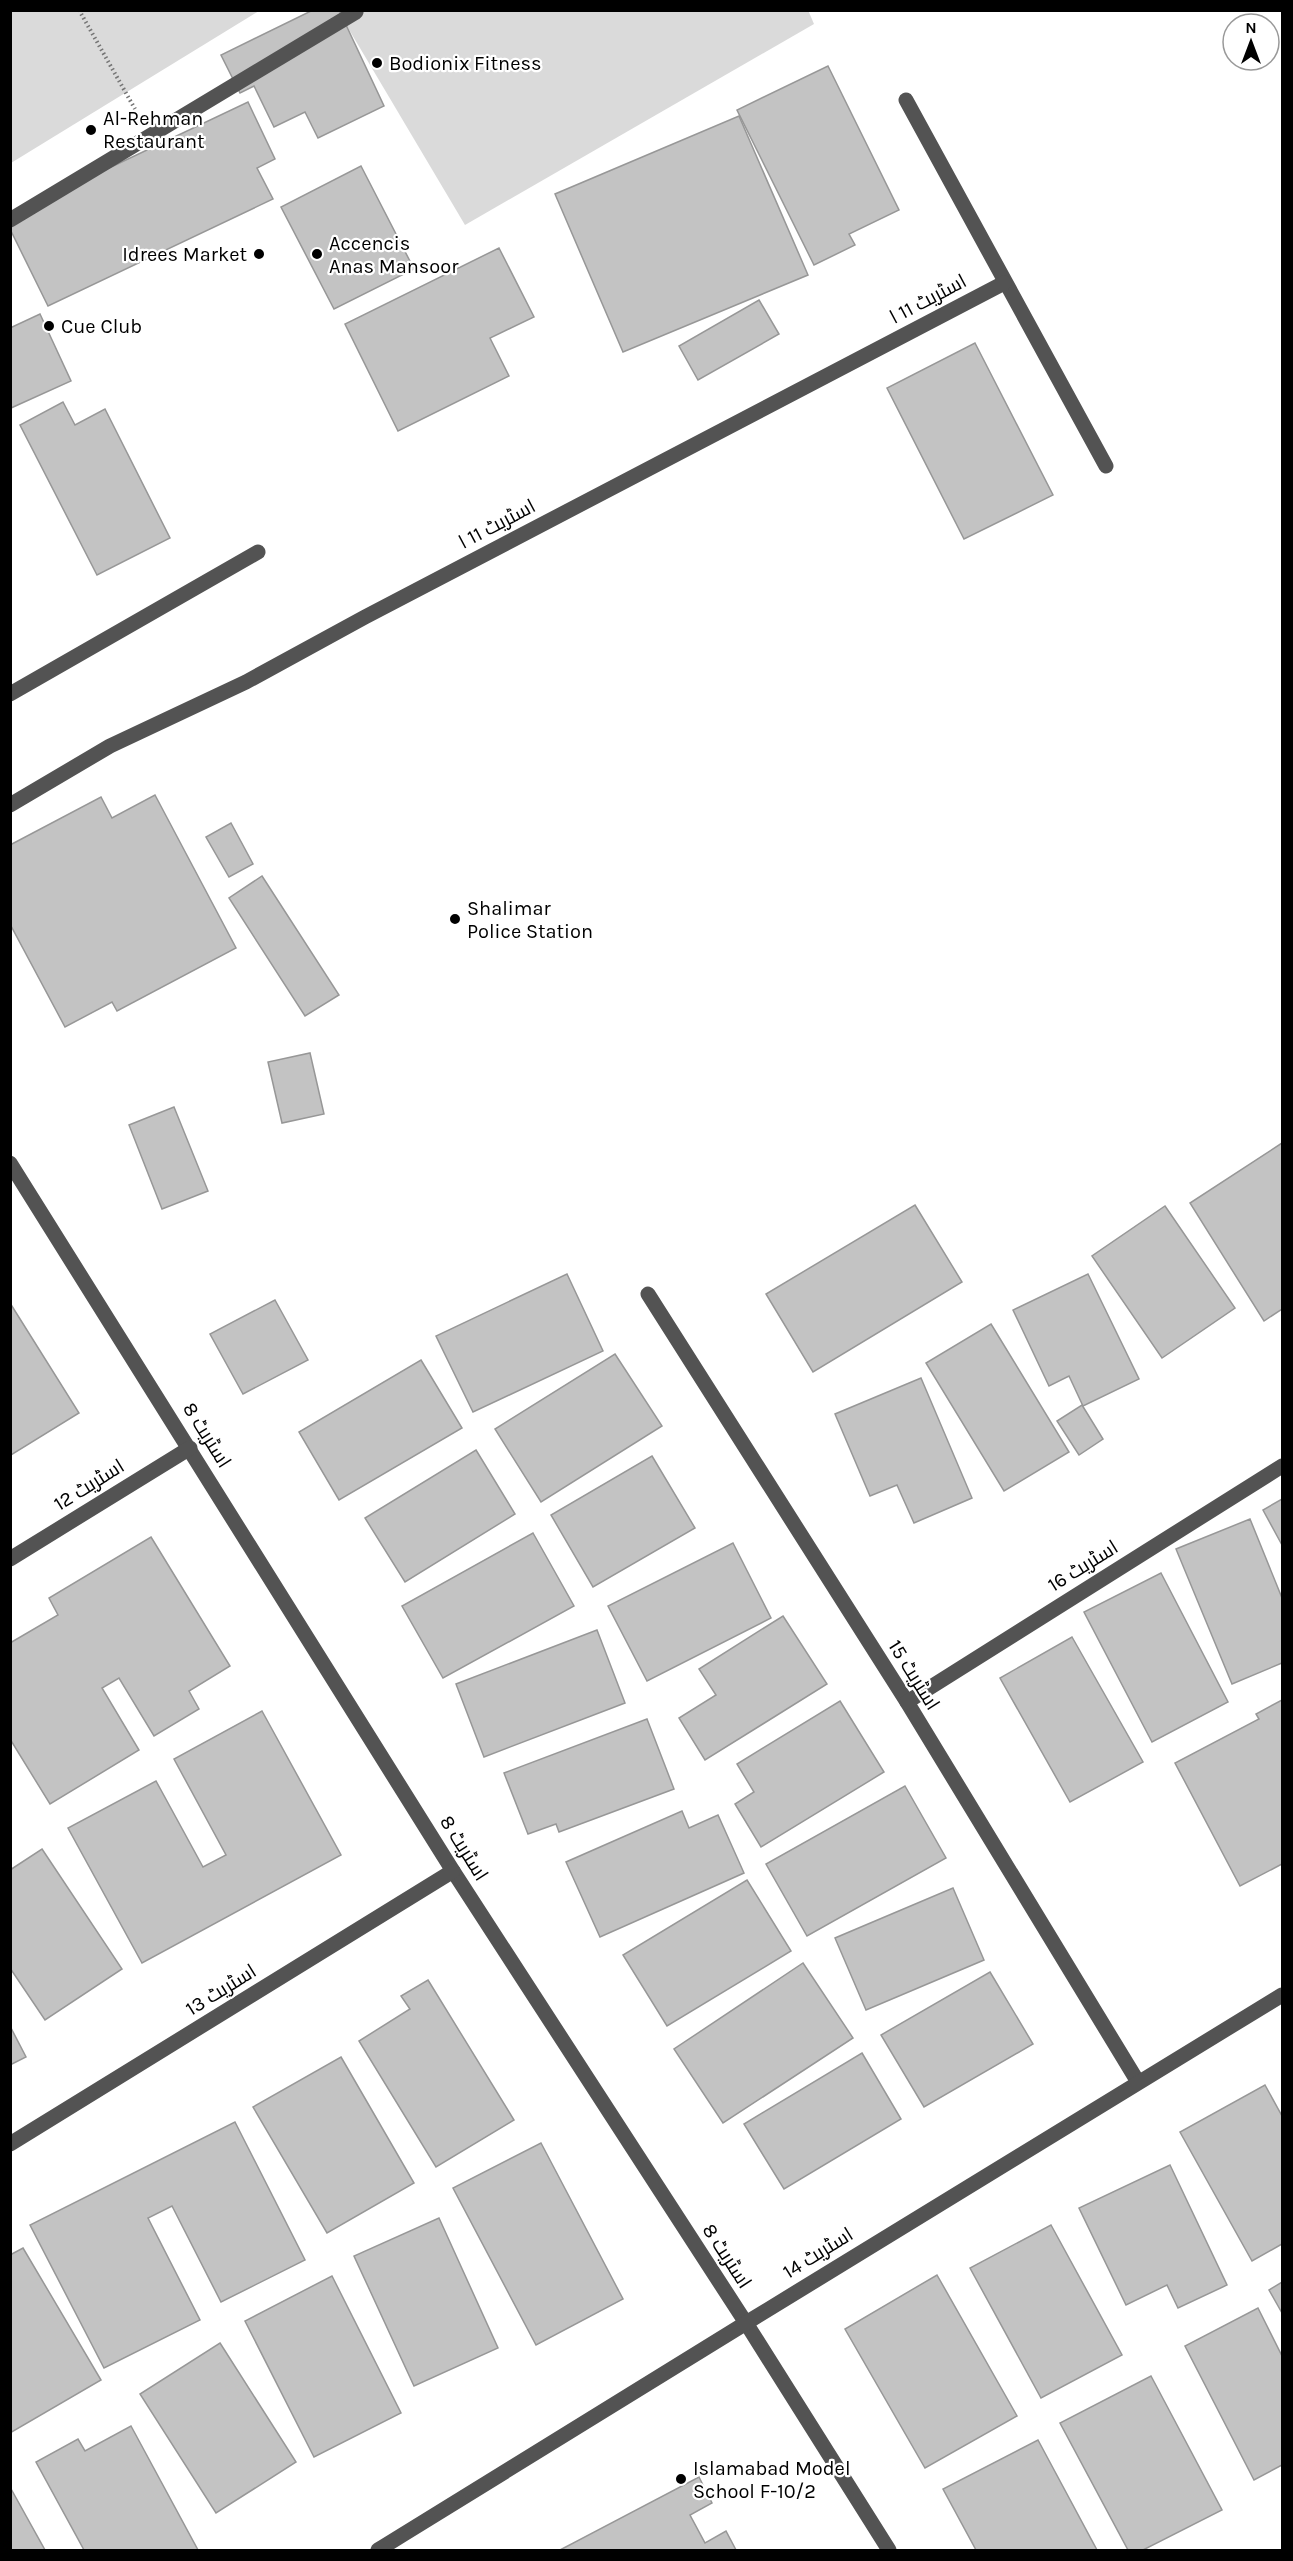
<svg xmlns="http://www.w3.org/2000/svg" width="1293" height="2561" font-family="Karla,Cairo,sans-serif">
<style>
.green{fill:#dadada}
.building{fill:#c3c3c3;stroke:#979797;stroke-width:1.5}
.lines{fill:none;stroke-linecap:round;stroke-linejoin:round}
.path{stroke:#757575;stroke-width:4;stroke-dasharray:1.5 3;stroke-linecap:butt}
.minor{stroke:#535353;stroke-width:15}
.poi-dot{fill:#000;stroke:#fff;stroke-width:2}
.labels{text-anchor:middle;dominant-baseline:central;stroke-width:4.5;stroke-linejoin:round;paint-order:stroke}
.poi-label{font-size:20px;fill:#000;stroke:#fff;text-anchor:start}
.street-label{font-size:20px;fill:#000;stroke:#fff}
</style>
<rect width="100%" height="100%" fill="#fff"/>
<g class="green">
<polygon points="11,10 259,10 259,11 11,163"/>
<polygon points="808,10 814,24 465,225 338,11"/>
</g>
<g class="building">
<polygon points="313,10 339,10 384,106 318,138 305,112 274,127 254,86 240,93 221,55"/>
<polygon points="828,66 899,210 849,234 855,245 814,265 737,110"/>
<polygon points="248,102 275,159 257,168 273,199 48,306 10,229 10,215"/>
<polygon points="739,116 808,275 623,352 555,194"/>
<polygon points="361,166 414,269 334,309 281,207"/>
<polygon points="499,248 534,317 490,338 509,376 398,431 345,324"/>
<polygon points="759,300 779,334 698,380 679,346"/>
<polygon points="40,314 71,381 11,408 10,328"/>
<polygon points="975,343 1053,495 964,539 887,388"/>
<polygon points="63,402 75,425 105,409 170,538 97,575 20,425"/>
<polygon points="155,795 236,948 117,1011 112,1002 65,1027 10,924 10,845 101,797 112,818"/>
<polygon points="231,823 253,864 229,877 206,837"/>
<polygon points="262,876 339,995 305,1016 229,898"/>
<polygon points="310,1053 324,1114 282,1123 268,1062"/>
<polygon points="174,1107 208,1191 162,1209 129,1125"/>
<polygon points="1282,1143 1282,1309 1264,1321 1190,1203"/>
<polygon points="915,1205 962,1282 813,1372 766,1294"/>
<polygon points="1165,1206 1235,1308 1162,1358 1092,1256"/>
<polygon points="567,1274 603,1351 473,1412 436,1336"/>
<polygon points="1088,1274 1139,1379 1083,1406 1069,1376 1049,1386 1013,1310"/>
<polygon points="275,1300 308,1360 243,1394 210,1334"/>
<polygon points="10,1303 79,1413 11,1455 10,1453"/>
<polygon points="991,1324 1069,1452 1004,1491 926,1363"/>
<polygon points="615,1354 662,1426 541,1502 495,1429"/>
<polygon points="421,1360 462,1428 339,1500 299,1432"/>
<polygon points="921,1378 972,1498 914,1523 897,1485 870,1496 835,1414"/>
<polygon points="1082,1405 1103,1439 1079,1455 1057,1421"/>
<polygon points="476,1450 515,1514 405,1582 365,1518"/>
<polygon points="652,1456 695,1528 593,1587 551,1515"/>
<polygon points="1282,1499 1282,1545 1263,1510"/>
<polygon points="1250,1519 1282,1598 1282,1663 1232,1684 1176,1549"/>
<polygon points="533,1533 574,1606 443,1678 402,1606"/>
<polygon points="151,1537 230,1666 189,1691 199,1709 154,1736 119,1678 102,1688 139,1750 50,1804 10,1739 10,1643 58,1615 49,1598"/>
<polygon points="733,1543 771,1618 647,1681 608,1606"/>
<polygon points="1161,1573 1228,1702 1152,1742 1084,1612"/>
<polygon points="783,1616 827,1684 705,1760 679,1718 716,1695 699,1669"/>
<polygon points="597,1630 625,1703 484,1757 456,1684"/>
<polygon points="1072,1637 1143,1762 1070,1802 1000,1678"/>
<polygon points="1282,1700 1282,1864 1240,1886 1175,1763 1259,1719 1256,1714"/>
<polygon points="840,1701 884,1772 761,1847 735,1804 754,1792 737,1764"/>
<polygon points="262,1711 341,1855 142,1963 68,1828 156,1781 203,1867 226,1855 174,1759"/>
<polygon points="647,1719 674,1789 559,1832 556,1824 528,1834 504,1773"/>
<polygon points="905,1786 946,1858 807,1936 766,1864"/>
<polygon points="682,1811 689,1828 718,1815 744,1873 600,1937 566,1862"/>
<polygon points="42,1849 122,1969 45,2020 10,1968 10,1870"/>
<polygon points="747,1880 791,1951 667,2026 623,1955"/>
<polygon points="953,1888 984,1960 866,2010 835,1938"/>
<polygon points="803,1963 853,2038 723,2123 674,2049"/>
<polygon points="990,1972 1033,2044 924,2107 881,2035"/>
<polygon points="428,1980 514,2120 436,2167 359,2041 410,2009 401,1996"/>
<polygon points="10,2026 26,2057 10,2065"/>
<polygon points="862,2053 901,2119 784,2189 744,2124"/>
<polygon points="341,2057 414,2183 327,2233 253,2107"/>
<polygon points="1265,2085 1282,2116 1282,2244 1252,2261 1180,2132"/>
<polygon points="235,2122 305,2260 221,2302 172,2206 148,2218 200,2320 104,2368 30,2225"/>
<polygon points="541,2143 623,2299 536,2345 453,2188"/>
<polygon points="1170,2165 1227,2285 1178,2308 1167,2285 1126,2305 1079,2208"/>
<polygon points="439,2218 498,2348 414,2386 354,2256"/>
<polygon points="1051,2225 1122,2355 1041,2398 970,2268"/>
<polygon points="23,2248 101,2380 10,2433 10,2255"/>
<polygon points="937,2275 1017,2416 925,2468 845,2329"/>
<polygon points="332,2276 401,2413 314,2457 245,2321"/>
<polygon points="1282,2282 1282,2313 1269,2290"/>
<polygon points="1258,2308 1282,2356 1282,2465 1254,2480 1185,2346"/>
<polygon points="220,2343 296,2462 216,2513 140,2394"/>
<polygon points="1151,2376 1222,2510 1143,2550 1128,2550 1060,2423"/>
<polygon points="131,2426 198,2550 84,2550 36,2462 78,2439 85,2451"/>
<polygon points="1038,2440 1097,2550 976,2550 943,2489"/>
<polygon points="699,2477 712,2503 690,2515 705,2543 726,2531 736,2550 560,2550"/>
<polygon points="10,2487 45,2550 10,2550"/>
</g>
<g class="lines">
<polyline class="path" points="79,10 135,109"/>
<g class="minor">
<polyline points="906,100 1106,466"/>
<polyline points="10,220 356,12"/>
<polyline points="10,694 258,552"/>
<polyline points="10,805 110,746 246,682 365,617 1004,283"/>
<polyline points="10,1163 453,1871 746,2323 889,2550"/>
<polyline points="648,1294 907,1702 1138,2082"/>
<polyline points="10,1559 190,1448"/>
<polyline points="907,1702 1282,1466"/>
<polyline points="10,2144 453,1871"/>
<polyline points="378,2550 746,2323 1282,1995"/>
</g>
</g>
<g class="poi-dot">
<circle cx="377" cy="63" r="6"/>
<circle cx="91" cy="130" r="6"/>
<circle cx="259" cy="254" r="6"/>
<circle cx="317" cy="254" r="6"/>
<circle cx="49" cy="326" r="6"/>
<circle cx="455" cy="919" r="6"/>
<circle cx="681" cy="2479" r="6"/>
</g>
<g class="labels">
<g class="poi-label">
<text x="389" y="63">Bodionix Fitness</text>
<text x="103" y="118">Al-Rehman<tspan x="103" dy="23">Restaurant</tspan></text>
<text x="329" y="243">Accencis<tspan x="329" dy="23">Anas Mansoor</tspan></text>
<text x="247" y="254" text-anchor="end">Idrees Market</text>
<text x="61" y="326">Cue Club</text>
<text x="467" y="908">Shalimar<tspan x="467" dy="23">Police Station</tspan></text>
<text x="693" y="2468">Islamabad Model<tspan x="693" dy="23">School F-10/2</tspan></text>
</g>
<g class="street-label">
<text transform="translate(928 299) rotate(-28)">اسٹریٹ 11 ا</text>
<text transform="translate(497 524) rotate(-28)">اسٹریٹ 11 ا</text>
<text transform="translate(207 1435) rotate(58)">اسٹریٹ 8</text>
<text transform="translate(89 1485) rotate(-32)">اسٹریٹ 12</text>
<text transform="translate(1083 1566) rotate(-32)">اسٹریٹ 16</text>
<text transform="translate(914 1675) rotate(58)">اسٹریٹ 15</text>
<text transform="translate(464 1848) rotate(58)">اسٹریٹ 8</text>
<text transform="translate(221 1990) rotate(-32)">اسٹریٹ 13</text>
<text transform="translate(818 2253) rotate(-32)">اسٹریٹ 14</text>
<text transform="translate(727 2256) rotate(57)">اسٹریٹ 8</text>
</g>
</g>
<rect width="1293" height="2561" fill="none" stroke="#000000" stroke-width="24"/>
<g transform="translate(1251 42)"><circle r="28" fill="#ffffff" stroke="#999999" stroke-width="1.5"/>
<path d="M0-4.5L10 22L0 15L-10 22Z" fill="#000000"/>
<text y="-9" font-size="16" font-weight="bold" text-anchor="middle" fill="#000000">N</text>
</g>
</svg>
